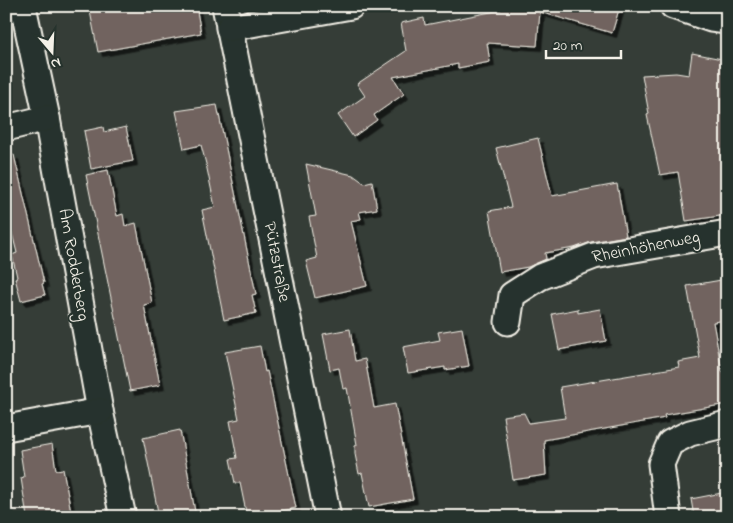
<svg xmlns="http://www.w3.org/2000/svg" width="733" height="523" font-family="'Indie Flower',sans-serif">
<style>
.building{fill:#71645e;stroke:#f4f1e8;filter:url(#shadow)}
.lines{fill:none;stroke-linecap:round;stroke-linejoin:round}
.minor-casing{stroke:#f4f1e8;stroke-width:29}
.minor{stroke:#26332d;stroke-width:25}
.labels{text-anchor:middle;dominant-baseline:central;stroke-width:4;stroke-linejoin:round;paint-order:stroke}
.street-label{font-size:18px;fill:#f4f1e8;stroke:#26332d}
</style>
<defs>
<filter id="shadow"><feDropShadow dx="4.5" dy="4.5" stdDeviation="0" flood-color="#0009"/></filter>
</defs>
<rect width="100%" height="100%" fill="#353d37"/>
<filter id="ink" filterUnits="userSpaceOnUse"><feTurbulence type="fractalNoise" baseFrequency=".02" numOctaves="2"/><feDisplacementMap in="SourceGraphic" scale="10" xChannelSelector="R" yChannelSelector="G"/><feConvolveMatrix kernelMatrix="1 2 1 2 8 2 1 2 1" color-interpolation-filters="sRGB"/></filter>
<g filter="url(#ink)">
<g class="building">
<polygon points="89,6 196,6 201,33 98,52"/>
<polygon points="501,6 620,6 612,33 540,12 537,46 487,43 490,62 458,68 458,64 393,77 404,94 374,115 377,120 353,137 338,115 365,96 357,84 406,51 401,23 424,18 425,25 501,10"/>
<polygon points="692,53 727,60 727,158 723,159 727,181 727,215 686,221 678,172 660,175 647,115 649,114 642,75 676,73 689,75"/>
<polygon points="217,105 256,294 252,295 256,313 224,320 202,210 215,207 206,164 201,145 184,149 176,111"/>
<polygon points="103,127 104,132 126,127 133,161 91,169 84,131"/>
<polygon points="538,138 552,196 617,184 626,236 591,242 574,248 545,253 546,259 528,267 500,272 489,211 511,207 496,148"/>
<polygon points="14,155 44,283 42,284 45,295 21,301 15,278 17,277 12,255 17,253 6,209 6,156"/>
<polygon points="306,164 353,175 364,183 372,181 377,209 359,212 361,219 351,221 367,286 315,298 306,261 317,258 309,217 316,216"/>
<polygon points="108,170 117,216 123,214 125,226 136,223 152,303 144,305 160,385 130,391 86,175"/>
<polygon points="727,279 727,320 713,322 722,371 727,377 725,387 727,404 664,415 665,418 544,440 546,475 513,480 503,416 524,413 529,423 565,418 560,387 679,367 678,362 700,358 687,286"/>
<polygon points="578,309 578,313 600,309 606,341 559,350 552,314"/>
<polygon points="462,328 469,366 445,370 445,367 408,373 403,347 440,340 438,332"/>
<polygon points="350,329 355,361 365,359 374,408 395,404 413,499 369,507 362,473 359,474 355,454 355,446 357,445 347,388 343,389 339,368 330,370 323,334"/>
<polygon points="260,346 265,372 267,371 296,508 254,517 247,517 240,483 235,483 230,459 237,458 230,421 239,419 225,352"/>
<polygon points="180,430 196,517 159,517 143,438"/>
<polygon points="52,444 56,470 63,469 72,517 27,517 21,478 24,477 20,450"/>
<polygon points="727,492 727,517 694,517 691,499"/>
</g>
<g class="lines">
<defs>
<g id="minor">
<polyline points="23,6 47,118 100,411 123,517"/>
<polyline points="225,6 328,517"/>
<polyline points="673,6 711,19 727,21"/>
<polyline points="229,28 351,6"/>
<polyline points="6,128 47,118"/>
<polyline points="508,322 512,295 540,277 594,256 727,233"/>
<polyline points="6,428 100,411"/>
<polyline points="668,517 661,464 670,443 690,433 727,424"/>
</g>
</defs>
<use href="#minor" class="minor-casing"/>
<use href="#minor" class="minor"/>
</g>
</g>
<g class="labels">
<g class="street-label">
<text transform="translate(646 248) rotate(-11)">Rheinhöhenweg</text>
<text transform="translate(276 262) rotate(79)">Pützstraße</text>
<text transform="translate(73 265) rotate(80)">Am Rodderberg</text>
</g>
</g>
<rect width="733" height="523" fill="none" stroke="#26332d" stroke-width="25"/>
<rect x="12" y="12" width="708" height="498" fill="none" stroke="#f4f1e8" stroke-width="2" filter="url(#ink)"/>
<g transform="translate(52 52) rotate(161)" stroke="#26332d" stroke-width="4" paint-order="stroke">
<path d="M0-4L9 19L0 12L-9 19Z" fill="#f4f1e8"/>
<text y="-8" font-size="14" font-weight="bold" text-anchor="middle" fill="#f4f1e8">N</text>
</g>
<path d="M546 50v8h75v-8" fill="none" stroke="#f4f1e8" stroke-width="2.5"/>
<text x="553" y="50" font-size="15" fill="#f4f1e8" stroke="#26332d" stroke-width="4" paint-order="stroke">20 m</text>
</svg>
